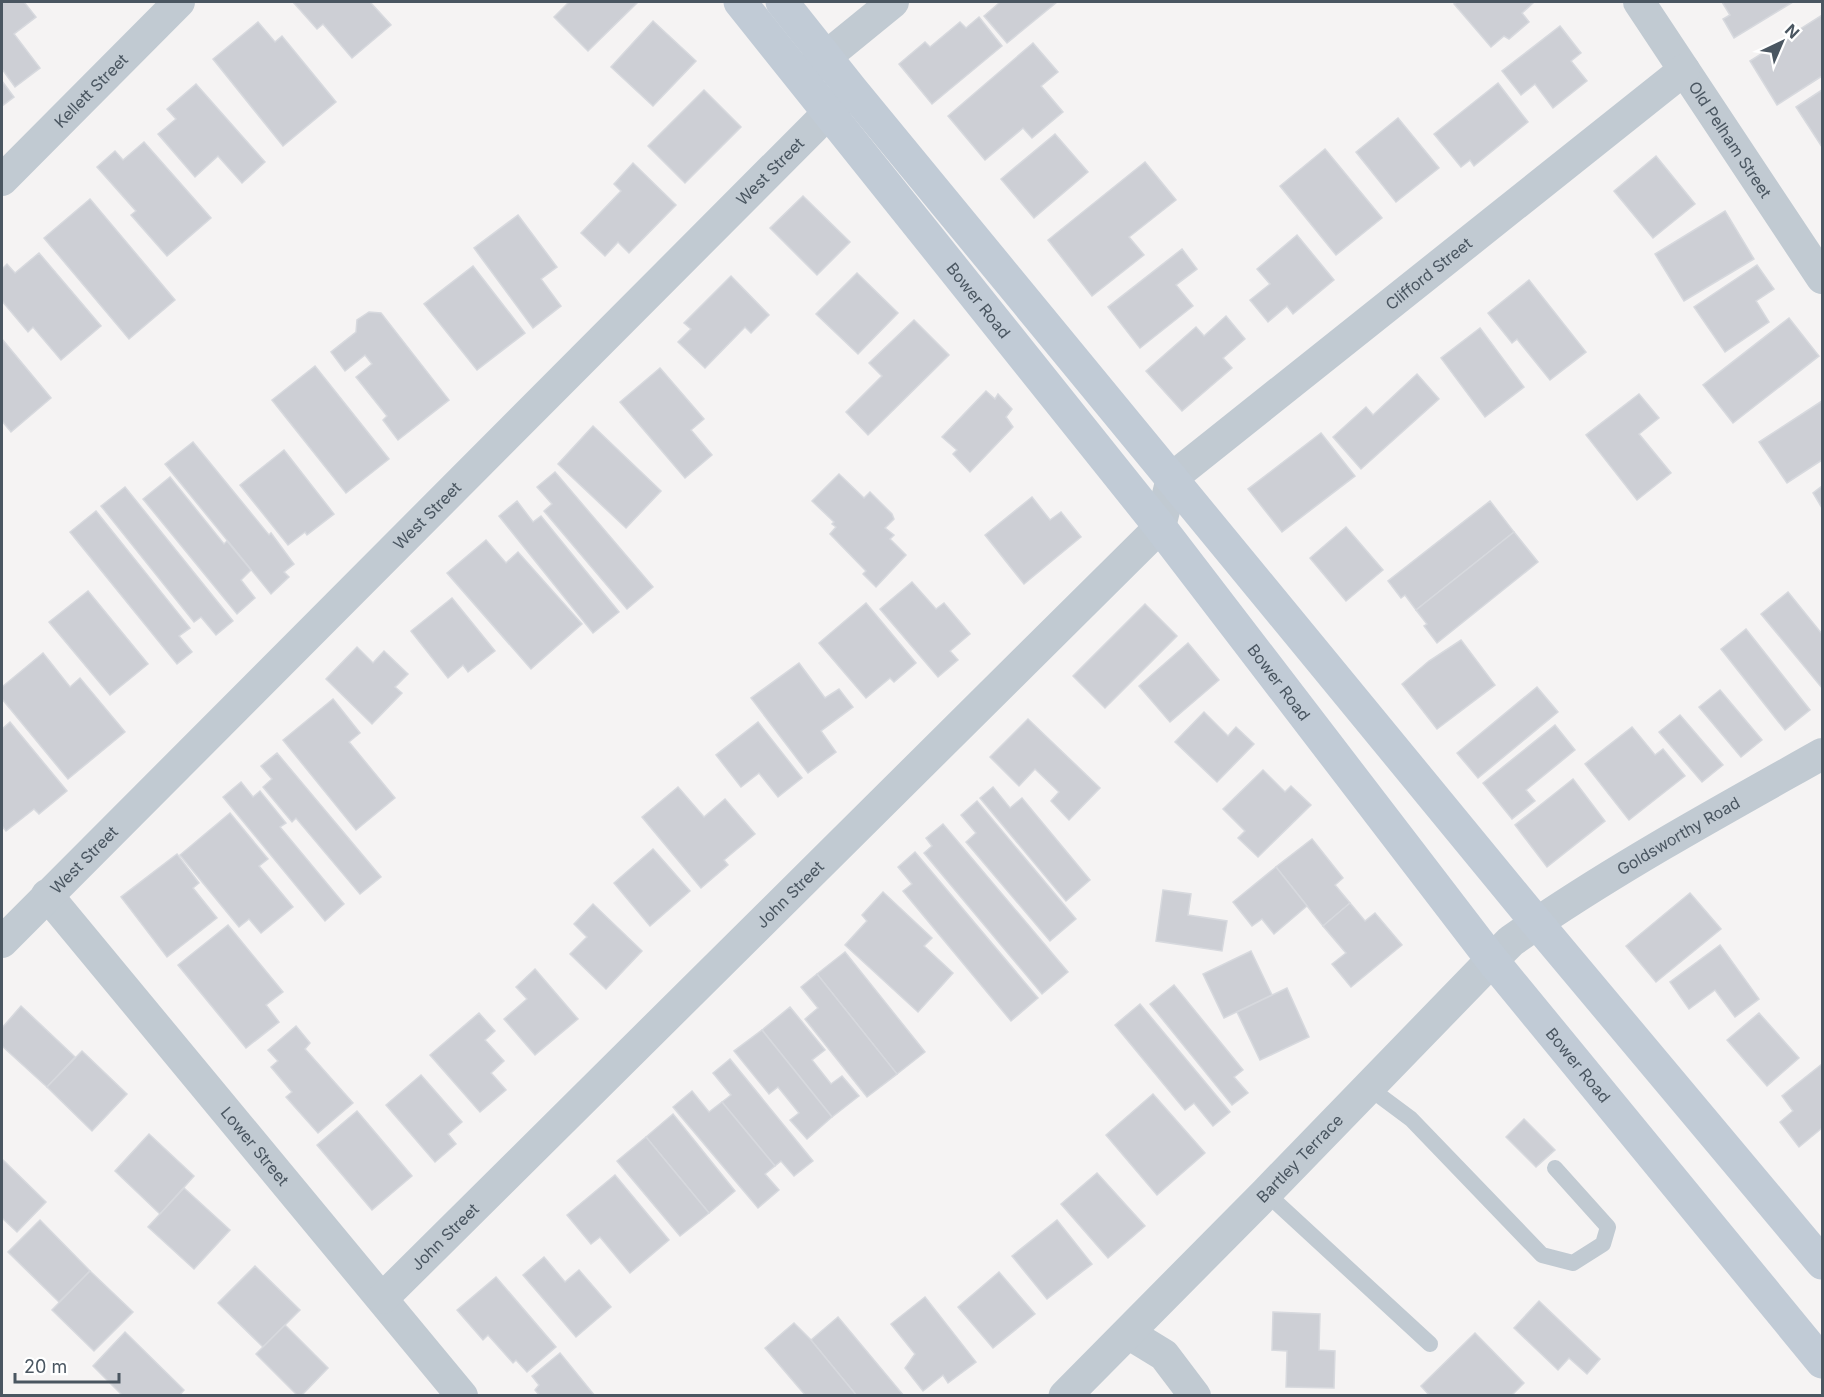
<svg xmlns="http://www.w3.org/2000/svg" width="1824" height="1397" font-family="Inter,sans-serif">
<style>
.building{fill:#cdcfd5;stroke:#d7d9de;stroke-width:1.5}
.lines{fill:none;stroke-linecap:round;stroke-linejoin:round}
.service{stroke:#c1cad2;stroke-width:16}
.minor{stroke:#c1cad2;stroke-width:32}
.tertiary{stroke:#c1cad2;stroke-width:33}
.secondary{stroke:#c1cbd6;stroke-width:33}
.labels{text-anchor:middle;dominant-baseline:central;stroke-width:5;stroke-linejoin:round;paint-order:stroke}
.street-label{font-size:16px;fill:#4a5661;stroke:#fff}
</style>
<rect width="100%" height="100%" fill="#f5f3f3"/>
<g class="building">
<polygon points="2,2 24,2 36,17 14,34 40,68 15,87 2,69"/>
<polygon points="293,2 370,2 391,25 352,58 323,24 317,29"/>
<polygon points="569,2 638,2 588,51 554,17"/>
<polygon points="998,2 1057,2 1007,43 984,16 999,3"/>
<polygon points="1457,2 1532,2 1533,3 1522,13 1529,22 1509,39 1504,36 1491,47 1454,4"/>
<polygon points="1722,2 1793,2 1734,38 1723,19 1730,15"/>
<polygon points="1822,15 1822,76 1777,105 1750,61"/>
<polygon points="979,17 1002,46 932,104 899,64 925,42 930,47 960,22 966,28"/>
<polygon points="653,21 696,61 653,106 611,67"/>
<polygon points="258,22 275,42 282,36 336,102 283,146 213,59"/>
<polygon points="1560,26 1581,53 1571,61 1587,81 1553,108 1535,84 1521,95 1502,71"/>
<polygon points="1033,43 1058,72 1041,86 1063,112 1032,138 1023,128 985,160 948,116"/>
<polygon points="2,81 14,97 2,106"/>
<polygon points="1498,83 1528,122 1474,166 1470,160 1461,167 1434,134"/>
<polygon points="196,84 265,162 242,183 218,156 195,177 158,134 176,119 167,109"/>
<polygon points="704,90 741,127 685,183 648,146"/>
<polygon points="1822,90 1822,147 1796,107"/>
<polygon points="1398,118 1439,168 1396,202 1356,152"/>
<polygon points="1055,134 1088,172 1034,218 1001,179"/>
<polygon points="144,142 211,218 167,256 131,215 136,211 97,167 115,151 123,160"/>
<polygon points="1325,149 1382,218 1336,255 1280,186"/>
<polygon points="1656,156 1695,204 1653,238 1614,191"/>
<polygon points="1145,162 1176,200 1129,237 1144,255 1092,296 1048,240"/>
<polygon points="633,163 676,205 629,253 618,242 605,256 581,233 621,191 614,184"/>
<polygon points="803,196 850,242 817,275 770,228"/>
<polygon points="90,199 175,300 129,339 44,238"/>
<polygon points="1725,211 1754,259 1684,301 1655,254"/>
<polygon points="518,215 557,267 541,279 561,306 533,328 474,248"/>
<polygon points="1297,235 1334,280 1293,314 1287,306 1268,322 1250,300 1270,284 1257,269"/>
<polygon points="1182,249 1197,269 1176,285 1193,306 1140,348 1108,307"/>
<polygon points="39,253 101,326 61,360 33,327 28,332 2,301 2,269 7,264 15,273"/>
<polygon points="1757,265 1774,289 1756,301 1769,322 1725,352 1694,307"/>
<polygon points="473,266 525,333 477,370 424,304"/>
<polygon points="857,273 898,313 858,354 816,314"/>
<polygon points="731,276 769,315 751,333 745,327 705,368 678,342 691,329 684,323"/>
<polygon points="1529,280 1586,352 1550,380 1517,339 1512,343 1488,313"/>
<polygon points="369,312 381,313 449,400 398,440 383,420 387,416 356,377 372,364 365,355 345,371 331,352 356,332 357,320"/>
<polygon points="1226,316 1245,339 1223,358 1232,368 1182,411 1146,371 1196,327 1204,336"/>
<polygon points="1789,318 1819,356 1733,423 1703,385"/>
<polygon points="914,320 949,355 868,435 846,412 882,376 869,363"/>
<polygon points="1480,328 1524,387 1485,417 1441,358"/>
<polygon points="2,339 51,398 11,432 2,421"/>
<polygon points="315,366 389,459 346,493 272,400"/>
<polygon points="660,368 704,419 691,430 712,455 685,478 620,402"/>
<polygon points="1417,374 1439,399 1361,469 1333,437 1366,407 1373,415"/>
<polygon points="986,391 995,399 998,394 1012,409 1006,417 1013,427 970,472 953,454 957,450 942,437"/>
<polygon points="1639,394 1659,418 1639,434 1671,473 1637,500 1586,435"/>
<polygon points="1822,401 1822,460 1787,483 1759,442"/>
<polygon points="593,426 661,491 626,528 558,464"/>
<polygon points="1321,433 1355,476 1282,532 1248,489"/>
<polygon points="193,442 269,535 271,533 294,564 284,572 289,577 271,594 165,464"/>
<polygon points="284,450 334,514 307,535 305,532 288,545 240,485"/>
<polygon points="555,472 653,587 627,609 544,511 552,504 537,487"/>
<polygon points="839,474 864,498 870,492 892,514 894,519 885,528 894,535 890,539 906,555 876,587 863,574 866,571 830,534 836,527 832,524 834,522 812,501"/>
<polygon points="170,477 224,544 227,541 251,570 241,580 255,598 237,614 143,499"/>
<polygon points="1822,486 1822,508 1813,493"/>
<polygon points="125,487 233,621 216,635 201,617 194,622 101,506"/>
<polygon points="1032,497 1050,520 1061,512 1081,537 1024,584 985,535"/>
<polygon points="517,501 533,522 541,516 619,612 593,633 499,516"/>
<polygon points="1490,501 1514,532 1416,610 1405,595 1401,598 1388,581"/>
<polygon points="96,511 190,628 179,636 192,652 177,664 70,532"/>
<polygon points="1346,527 1383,570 1346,601 1310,558"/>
<polygon points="1514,532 1538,562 1437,643 1424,626 1427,624 1416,610"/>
<polygon points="486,540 506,563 518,552 582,624 531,669 447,573"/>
<polygon points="912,582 936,609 944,603 970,634 950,651 958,660 938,677 880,609"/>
<polygon points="88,591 148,664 110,695 49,622"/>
<polygon points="1788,592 1822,634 1822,688 1761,614"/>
<polygon points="452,598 495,651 468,672 463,665 448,678 411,631"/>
<polygon points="866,603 916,663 894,682 890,678 866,698 819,643"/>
<polygon points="1145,604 1177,636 1105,708 1073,676"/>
<polygon points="1746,629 1810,710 1785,730 1721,649"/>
<polygon points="1461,640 1495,685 1437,729 1402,684 1429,661"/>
<polygon points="1188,643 1219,680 1170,722 1139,686"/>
<polygon points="357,647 373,663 384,651 408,674 395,687 402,693 372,724 326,679"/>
<polygon points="43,653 70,687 80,678 125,732 68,779 2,699 2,687"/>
<polygon points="799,663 825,698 839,689 853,707 821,731 836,752 808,773 751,698"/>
<polygon points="1537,687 1558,712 1478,778 1457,753"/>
<polygon points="1720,690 1762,740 1741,757 1699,707"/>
<polygon points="333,699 360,733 349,742 395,798 356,830 283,740"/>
<polygon points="1204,712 1228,736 1236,727 1254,744 1217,782 1175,742"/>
<polygon points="1680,715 1723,765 1702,782 1659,732"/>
<polygon points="1028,719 1100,788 1069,820 1051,801 1059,792 1035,769 1019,786 990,757"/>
<polygon points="10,722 67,791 39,814 34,809 6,831 2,826 2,729"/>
<polygon points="758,722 802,778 778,797 759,773 741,787 716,755"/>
<polygon points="1555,725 1575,750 1526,790 1535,801 1512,819 1483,783"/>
<polygon points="1632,727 1655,755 1663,749 1685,776 1629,820 1585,764"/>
<polygon points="277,753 381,877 360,894 296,818 292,822 263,787 272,779 261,766"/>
<polygon points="1263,770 1285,792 1291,786 1311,805 1258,857 1238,838 1245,831 1223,809"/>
<polygon points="1573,779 1605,821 1547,867 1515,825"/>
<polygon points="241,782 253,797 260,791 286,823 280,827 344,904 325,921 223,797"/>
<polygon points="678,787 704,817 725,799 755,834 724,860 728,865 701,888 642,817"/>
<polygon points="993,787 1010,808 1022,798 1090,880 1066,901 980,798"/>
<polygon points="977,801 1076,919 1050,941 966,842 976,833 961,815"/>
<polygon points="230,813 268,859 259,866 293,907 261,933 249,919 239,927 180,855"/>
<polygon points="943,824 1068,972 1042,994 924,853 932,846 926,838"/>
<polygon points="1312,839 1343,878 1335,885 1350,903 1323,926 1276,867"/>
<polygon points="653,849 690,891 650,926 614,883"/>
<polygon points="915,852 1038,998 1011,1021 903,891 912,884 898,867"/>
<polygon points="177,854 199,883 193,888 217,918 167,957 121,897"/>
<polygon points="1276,867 1307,906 1274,934 1262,919 1252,926 1233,902"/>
<polygon points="1163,890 1191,894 1188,915 1227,921 1222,951 1156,941"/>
<polygon points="883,892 932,938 924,946 953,973 918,1012 845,945 867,921 862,915"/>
<polygon points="1690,893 1721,929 1656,982 1626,946"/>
<polygon points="1350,903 1365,921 1375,913 1402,945 1351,987 1332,964 1346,953 1323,926"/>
<polygon points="593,904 642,951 606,989 570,954 587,937 574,924"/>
<polygon points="228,925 283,992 266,1005 279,1022 246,1048 178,965"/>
<polygon points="1720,945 1759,999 1735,1017 1715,990 1689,1009 1670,982"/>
<polygon points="1251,951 1272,995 1224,1018 1203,974"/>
<polygon points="845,952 925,1052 897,1074 817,974"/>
<polygon points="535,969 578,1019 535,1055 504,1019 527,999 516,987"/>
<polygon points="817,974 897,1074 867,1097 805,1019 818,1008 801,987"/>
<polygon points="1174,985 1243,1070 1234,1077 1248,1093 1232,1105 1150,1004"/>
<polygon points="1287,988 1309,1037 1260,1060 1237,1012"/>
<polygon points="1140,1004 1230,1112 1213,1126 1194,1103 1185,1110 1115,1025"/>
<polygon points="21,1006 75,1057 47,1087 2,1046 2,1028"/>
<polygon points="790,1007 825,1050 812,1060 831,1084 842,1076 859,1096 832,1117 762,1030"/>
<polygon points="479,1013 495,1031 485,1040 504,1061 491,1073 506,1090 480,1112 430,1055"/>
<polygon points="1759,1013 1799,1058 1767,1086 1727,1040"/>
<polygon points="296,1026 310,1043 305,1049 353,1103 318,1133 286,1097 292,1092 271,1067 278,1061 268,1050"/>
<polygon points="762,1030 832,1117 807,1139 790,1120 799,1113 778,1087 769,1094 734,1051"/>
<polygon points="82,1051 127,1094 92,1131 47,1087"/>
<polygon points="730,1059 813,1161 794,1176 781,1161 775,1166 722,1102 731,1095 713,1073"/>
<polygon points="1822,1064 1822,1128 1799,1147 1780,1122 1793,1111 1782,1096"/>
<polygon points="421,1075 462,1122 448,1134 456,1144 435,1162 386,1105"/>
<polygon points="692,1091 709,1112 722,1102 775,1166 765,1174 779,1190 758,1208 673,1107"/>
<polygon points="1153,1094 1205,1153 1157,1195 1106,1135"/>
<polygon points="357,1111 412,1176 372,1210 317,1145"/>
<polygon points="673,1114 735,1191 709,1213 646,1137"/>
<polygon points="1524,1119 1555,1150 1536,1167 1506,1137"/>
<polygon points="149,1134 194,1176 160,1214 115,1171"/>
<polygon points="646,1137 709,1213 680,1236 617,1161"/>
<polygon points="2,1159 46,1202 17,1232 2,1218"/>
<polygon points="1097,1173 1145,1226 1108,1258 1061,1204"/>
<polygon points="615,1175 669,1240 630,1273 600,1237 591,1244 567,1215"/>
<polygon points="184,1188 230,1230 194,1269 148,1227"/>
<polygon points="40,1220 90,1271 59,1302 8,1252"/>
<polygon points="1057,1220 1092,1264 1047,1299 1012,1256"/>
<polygon points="544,1257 565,1282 579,1270 611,1307 576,1337 523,1275"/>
<polygon points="255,1266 300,1310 263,1347 218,1303"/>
<polygon points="90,1271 133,1312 94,1351 52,1310"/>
<polygon points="999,1272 1035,1314 993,1348 958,1307"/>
<polygon points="496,1277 556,1347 527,1372 516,1360 513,1363 488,1335 483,1340 457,1310"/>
<polygon points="925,1297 976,1362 948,1383 943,1375 923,1391 905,1368 915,1354 891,1324"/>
<polygon points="1539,1301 1600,1359 1587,1374 1569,1358 1558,1370 1514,1328"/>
<polygon points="1273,1312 1320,1314 1319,1350 1335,1351 1334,1388 1286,1387 1287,1351 1272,1350"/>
<polygon points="838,1317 904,1396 857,1396 811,1340"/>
<polygon points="794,1323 811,1340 857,1396 806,1396 765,1348"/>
<polygon points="285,1325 328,1368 301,1396 298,1396 256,1354"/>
<polygon points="125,1332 184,1390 179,1396 123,1396 93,1366"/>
<polygon points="1475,1333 1524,1383 1511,1396 1430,1396 1421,1386"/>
<polygon points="560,1353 595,1396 540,1396 535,1390 539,1385 532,1376"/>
</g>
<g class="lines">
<g class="service">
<polyline points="1368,1087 1411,1119 1542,1255 1573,1263 1603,1244 1608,1227 1555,1168"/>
<polyline points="1266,1193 1430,1344"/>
</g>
<g class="minor">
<path id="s1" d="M1639 2 1822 278"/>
<polyline points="806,73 893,2"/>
<path id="s2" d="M2 180 179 2"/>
<path id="s3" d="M47 895 462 1396"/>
<path id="s4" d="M1537 923C1629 861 1726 808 1822 754"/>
<path id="s5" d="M2 942 846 95"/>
<path id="s6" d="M383 1298 1160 527 1172 478 1684 70"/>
<polyline points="1128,1333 1164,1355 1195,1396"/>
</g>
<path class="tertiary" id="s7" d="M1065 1396 1266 1193 1492 960 1511 941 1537 923"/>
<g class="secondary">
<path id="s8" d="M740 2 1160 527 1492 960 1822 1362"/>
<polyline points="782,2 852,90 1537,923 1822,1263"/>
</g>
</g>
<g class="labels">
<g class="street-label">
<text stroke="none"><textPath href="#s2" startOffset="126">Kellett Street</textPath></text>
<text stroke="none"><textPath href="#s1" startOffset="165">Old Pelham Street</textPath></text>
<text stroke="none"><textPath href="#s5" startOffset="1088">West Street</textPath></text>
<text stroke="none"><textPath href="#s6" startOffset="1473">Clifford Street</textPath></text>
<text stroke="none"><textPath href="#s8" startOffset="382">Bower Road</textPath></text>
<text stroke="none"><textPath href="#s5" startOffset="602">West Street</textPath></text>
<text stroke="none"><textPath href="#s8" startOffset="868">Bower Road</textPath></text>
<text stroke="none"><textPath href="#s4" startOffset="166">Goldsworthy Road</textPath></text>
<text stroke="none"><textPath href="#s5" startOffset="116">West Street</textPath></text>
<text stroke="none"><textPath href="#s6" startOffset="573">John Street</textPath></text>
<text stroke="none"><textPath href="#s8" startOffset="1354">Bower Road</textPath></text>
<text stroke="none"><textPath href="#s3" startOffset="326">Lower Street</textPath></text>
<text stroke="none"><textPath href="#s7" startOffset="334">Bartley Terrace</textPath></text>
<text stroke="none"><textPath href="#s6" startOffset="87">John Street</textPath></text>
</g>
</g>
<rect width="1824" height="1397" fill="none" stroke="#4a5661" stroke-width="6"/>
<g transform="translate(1782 42) rotate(44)" stroke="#ffffff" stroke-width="4.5" paint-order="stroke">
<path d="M0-4.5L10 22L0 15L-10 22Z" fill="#4a5661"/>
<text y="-9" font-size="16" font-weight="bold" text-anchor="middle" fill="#4a5661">N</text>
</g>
<path d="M15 1373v9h104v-9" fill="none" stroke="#4a5661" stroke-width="3"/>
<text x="24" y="1373" font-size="18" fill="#4a5661" stroke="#ffffff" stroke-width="4.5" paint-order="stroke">20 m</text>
</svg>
